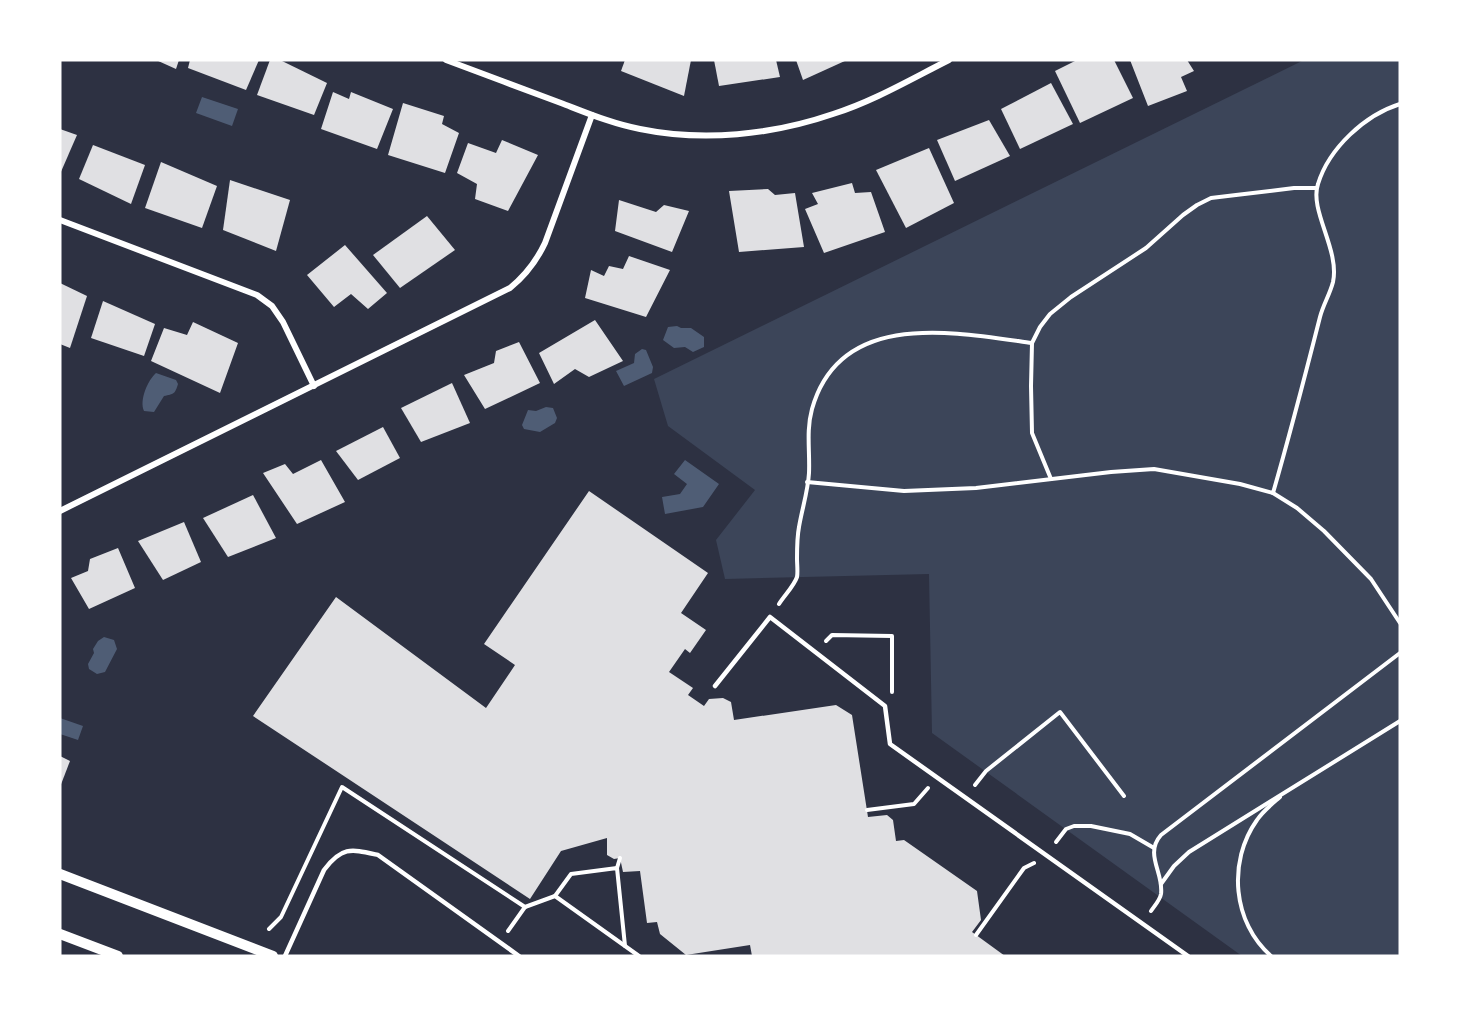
<svg xmlns="http://www.w3.org/2000/svg" width="1460" height="1016" font-family="Ubuntu,sans-serif">
<style>
.green{fill:#3c4559}
.water{fill:#4f5d75}
.building{fill:#e0e0e3}
.lines{fill:none;stroke-linecap:round;stroke-linejoin:round}
.path{stroke:#fff;stroke-width:4}
.service{stroke:#fff;stroke-width:4.5}
.minor{stroke:#fff;stroke-width:6}
.tertiary{stroke:#fff;stroke-width:10}
</style>
<rect width="100%" height="100%" fill="#2d3142"/>
<polygon class="green" points="1304,60 1400,60 1400,956 1242,956 932,733 929,574 725,579 716,540 755,490 668,426 654,379"/>
<g class="water">
<polygon points="202,97 238,109 232,126 196,113"/>
<polygon points="677,326 681,328 691,328 704,337 704,347 693,352 685,347 674,348 663,340 668,327"/>
<polygon points="642,349 646,350 653,367 652,373 624,386 616,371 634,363 635,354"/>
<path d="M156 373 176 380 178 384C175 394 174 394 164 396L154 412 144 411C139 400 148 380 156 373Z"/>
<polygon points="546,407 553,408 557,418 555,423 540,432 524,429 522,425 528,410 536,411"/>
<polygon points="685,460 719,484 703,507 665,514 662,497 680,494 687,484 674,474"/>
<polygon points="104,637 114,640 117,649 105,672 97,674 89,669 88,664 94,653 93,649 98,641"/>
<polygon points="60,718 83,726 78,740 60,734"/>
</g>
<g class="building">
<polygon points="156,60 179,60 176,69"/>
<polygon points="190,60 259,60 246,90 188,68"/>
<polygon points="270,60 280,60 327,83 314,115 257,95"/>
<polygon points="625,60 691,60 684,96 621,71"/>
<polygon points="714,60 776,60 780,77 719,86"/>
<polygon points="796,60 847,60 803,80"/>
<polygon points="1077,60 1114,60 1133,98 1080,123 1055,71"/>
<polygon points="1130,60 1187,60 1194,71 1181,77 1187,91 1148,106"/>
<polygon points="1051,83 1073,124 1020,149 1001,109"/>
<polygon points="333,92 349,99 351,92 393,109 377,149 321,129"/>
<polygon points="403,103 444,116 442,124 459,133 445,173 388,155"/>
<polygon points="989,120 1010,156 955,181 937,140"/>
<polygon points="60,129 77,135 60,174"/>
<polygon points="502,140 538,155 508,211 475,199 477,184 457,173 468,143 496,153"/>
<polygon points="93,145 145,165 131,204 79,179"/>
<polygon points="929,148 954,203 906,228 876,170"/>
<polygon points="161,162 217,186 202,228 145,208"/>
<polygon points="230,180 290,200 276,251 223,230"/>
<polygon points="852,183 855,193 871,192 885,232 824,253 805,209 818,204 812,193"/>
<polygon points="768,189 775,195 795,193 804,247 739,252 729,191"/>
<polygon points="619,200 656,212 664,205 689,211 672,252 615,231"/>
<polygon points="427,216 455,250 400,288 373,255"/>
<polygon points="345,245 387,293 368,309 351,294 334,307 307,275"/>
<polygon points="629,256 670,270 646,317 585,298 591,270 604,276 609,266 623,269"/>
<polygon points="60,283 87,296 70,348 60,344"/>
<polygon points="103,301 155,324 144,356 91,338"/>
<polygon points="595,320 623,361 589,377 575,369 554,384 539,353"/>
<polygon points="193,322 238,343 220,393 151,361 164,328 187,335"/>
<polygon points="519,342 540,383 485,409 464,375 494,363 496,351"/>
<polygon points="452,383 470,423 421,442 401,408"/>
<polygon points="383,427 400,458 358,480 336,451"/>
<polygon points="321,460 345,502 297,524 263,473 285,464 293,474"/>
<polygon points="589,491 708,573 681,613 706,630 690,653 685,649 669,672 693,688 688,695 704,706 709,699 723,698 731,702 734,720 836,705 852,715 868,817 887,815 893,820 896,841 904,840 977,891 981,920 972,932 1005,956 752,956 750,945 686,955 660,934 657,922 647,923 640,871 623,872 620,858 614,859 607,855 607,838 561,851 530,899 253,716 336,597 486,708 515,665 484,644"/>
<polygon points="253,495 276,538 228,557 203,518"/>
<polygon points="184,522 201,562 163,580 138,541"/>
<polygon points="118,548 135,588 89,609 71,578 88,571 90,559"/>
<polygon points="60,756 70,761 60,787"/>
</g>
<g class="lines">
<g class="path">
<polyline points="1051,479 1032,433 1031,386 1032,343 1040,327 1050,314 1071,297 1146,248 1183,215 1197,205 1211,198 1236,195 1294,188 1316,188"/>
<polyline points="807,482 904,491 976,488 1111,472 1154,469 1240,484 1273,493 1297,508 1324,531 1371,579 1400,623"/>
<path d="M1273 493C1290 434 1305 376 1320 317 1323 305 1330 294 1333 282 1340 250 1309 210 1318 184 1329 148 1365 115 1400 104"/>
<path d="M779 604C784 596 794 586 797 577 798 572 797 564 797 559 797 548 797 537 799 527 802 509 808 491 809 473 810 451 806 431 812 409 840 309 954 332 1032 343"/>
<polyline points="826,641 832,635 892,636 892,692"/>
<polyline points="975,785 986,771 1060,712 1124,796"/>
<polyline points="867,810 914,804 928,788"/>
<polyline points="1056,842 1066,829 1074,826 1091,826 1130,834 1154,848"/>
<polyline points="617,868 620,858"/>
<polyline points="1161,884 1174,866 1189,852 1400,721"/>
<polyline points="555,896 571,874 617,868 625,946"/>
<path d="M1151 911C1155 905 1160 900 1161 894 1164 873 1144 854 1161 835L1400 653"/>
<polyline points="269,929 281,917 342,787 525,907 555,896 639,956"/>
<polyline points="508,931 525,907"/>
<polyline points="976,935 1024,868 1034,863"/>
<path d="M1271 956C1233 923 1227 862 1257 820 1263 811 1272 804 1280 797"/>
</g>
<g class="service">
<polyline points="715,686 770,617 885,706 890,744 1188,956"/>
<path d="M285 956 324 870C342 846 351 849 378 855L519 956"/>
</g>
<g class="minor">
<path d="M446 60C484 74 523 89 561 103 587 113 613 124 640 129 703 142 772 135 833 114 874 101 911 79 949 60"/>
<polyline points="60,220 257,295 272,306 283,322 314,386"/>
<path d="M60 511 510 288C526 275 536 262 545 243L592 115"/>
</g>
<g class="tertiary">
<polyline points="60,874 273,956"/>
<polyline points="60,934 118,956"/>
</g>
</g>
<rect width="1460" height="1016" fill="none" stroke="#ffffff" stroke-width="123"/>
</svg>
